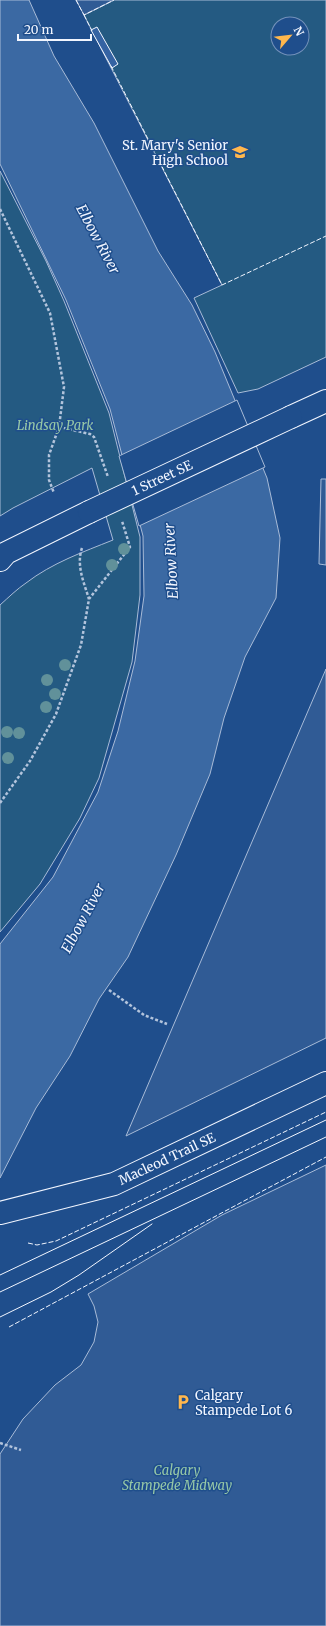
<svg xmlns="http://www.w3.org/2000/svg" width="326" height="1626" font-family="Merriweather,serif">
<style>
.green{fill:#245a82;stroke:#a8bbd7;fill-rule:evenodd}
.parking{fill:#305b95;stroke:#a8bbd7}
.water{fill:#3b69a3;stroke:#a8bbd7}
.pier{fill:#1f4e8c;stroke:#a8bbd7}
.building{fill:#3563a3;stroke:#f2f6ff}
.lines{fill:none;stroke-linecap:round;stroke-linejoin:round}
.primary-casing{stroke:#f2f6ff;stroke-width:24}
.path{stroke:#b3c4dc;stroke-width:2.5;stroke-dasharray:3 2;stroke-linecap:butt}
.primary{stroke:#1f4e8c;stroke-width:22}
.tram{stroke:#f2f6ff;stroke-width:1}
.primary-bridge-casing{stroke:#f2f6ff;stroke-width:24;stroke-linecap:butt}
.primary-bridge{stroke:#1f4e8c;stroke-width:22}
.fence{stroke:#f2f6ff;stroke-width:1;stroke-dasharray:5 2;stroke-linecap:butt}
.tree{fill:#61919a}
.labels{text-anchor:middle;dominant-baseline:central;stroke-width:3;stroke-linejoin:round;paint-order:stroke}
.poi-label{font-size:13px;fill:#f2f6ff;stroke:#1f4e8c;text-anchor:end}
.park-label{font-size:13px;font-style:italic;fill:#97c8a6;stroke:#1f4e8c}
.street-label{font-size:13px;fill:#f2f6ff;stroke:#1f4e8c}
.water-label{font-size:14px;font-style:italic;fill:#f2f6ff;stroke:#1f4e8c}
</style>
<rect width="100%" height="100%" fill="#1f4e8c"/>
<g class="green">
<path d="M114 0H326V357L258 389 238 393 194 298 222 285 84 15ZM278 24H302V48H278Z"/>
<path d="M0 171 46 261 64 301 109 413 140 537V595L132 662 99 778 80 818 40 884 0 932V605C9 597 17 589 26 583 52 563 83 552 113 540L92 468 13 508 0 516Z"/>
</g>
<g class="parking">
<polygon points="76,0 114,0 84,15"/>
<polygon points="321,479 326,479 326,565 319,564"/>
<polygon points="326,669 326,1038 126,1136"/>
<polygon points="326,1165 326,1626 0,1626 0,1454 23,1419 55,1385 81,1365 94,1342 98,1322 94,1306 88,1294 222,1215"/>
</g>
<polygon class="water" points="0,0 29,0 54,56 94,123 158,251 192,305 215,352 267,478 280,538 276,598 245,657 224,718 210,774 176,855 128,957 99,999 70,1056 36,1108 0,1178 0,944 53,877 98,792 118,731 135,661 144,596 143,536 110,409 66,300 0,164"/>
<polygon class="pier" points="237,400 265,467 139,526 119,456"/>
<polygon class="building" points="97,27 118,64 112,68 91,30"/>
<g class="lines">
<defs>
<g id="primary">
<polyline points="291,417 326,401"/>
<polyline points="0,560 6,553 89,512"/>
<polyline points="0,1213 114,1184 326,1083"/>
</g>
</defs>
<use href="#primary" class="primary-casing"/>
<g class="path">
<polyline points="0,209 50,313 64,387 59,427 49,455 49,480 54,493"/>
<polyline points="59,427 90,434 94,437 108,477"/>
<path d="M82 548C76 565 84 583 89 599"/>
<polyline points="0,803 30,761 56,714 81,645 89,599 130,547 122,521"/>
<polyline points="109,990 144,1015 167,1024"/>
<polyline points="0,1443 21,1450"/>
</g>
<use href="#primary" class="primary"/>
<g class="tram">
<polyline points="0,1275 326,1120"/>
<polyline points="0,1292 326,1137"/>
<polyline points="0,1317 51,1292 79,1275 152,1224"/>
</g>
<defs>
<polyline id="primary-bridge" points="89,512 291,417"/>
</defs>
<use href="#primary-bridge" class="primary-bridge-casing"/>
<use href="#primary-bridge" class="primary-bridge"/>
<g class="fence">
<polyline points="76,0 84,15 114,0"/>
<polyline points="84,15 92,31"/>
<polyline points="111,66 222,285 326,236"/>
<polyline points="28,1243 37,1245 56,1241 326,1112"/>
<polyline points="9,1327 326,1157"/>
</g>
</g>
<g class="tree">
<circle cx="124" cy="549" r="6"/>
<circle cx="112" cy="565" r="6"/>
<circle cx="65" cy="665" r="6"/>
<circle cx="47" cy="680" r="6"/>
<circle cx="55" cy="694" r="6"/>
<circle cx="46" cy="707" r="6"/>
<circle cx="7" cy="732" r="6"/>
<circle cx="19" cy="733" r="6"/>
<circle cx="8" cy="758" r="6"/>
</g>
<defs>
<symbol id="school-bare" viewBox="-9 -9 18 18"><path d="M0-5L7-2L0 1L-7-2ZM-4 1L0 2.5L4 1V4Q0 6-4 4Z" fill="#ffb74d" stroke="#1f4e8c" stroke-width="2.5" paint-order="stroke"/></symbol>
<symbol id="parking-bare" viewBox="-9 -9 18 18"><path d="M-3.5-5.5H1a3.5 3.5 0 0 1 0 7H-1V5.5H-3.5ZM-1-3.4V-.6H.8a1.4 1.4 0 0 0 0-2.8Z" fill="#ffb74d" stroke="#1f4e8c" stroke-width="2.5" paint-order="stroke"/></symbol>
</defs>
<g fill-rule="evenodd">
<use href="#school-bare" x="229" y="141" width="22" height="22"/>
<use href="#parking-bare" x="172" y="1391" width="22" height="22"/>
</g>
<g class="labels">
<g class="poi-label">
<text x="228" y="145">St. Mary's Senior<tspan x="228" dy="15">High School</tspan></text>
<text x="195" y="1395" text-anchor="start">Calgary<tspan x="195" dy="15">Stampede Lot 6</tspan></text>
</g>
<g class="park-label">
<text x="55" y="425">Lindsay Park</text>
<text x="177" y="1470">Calgary<tspan x="177" dy="15">Stampede Midway</tspan></text>
</g>
<g class="street-label">
<text transform="translate(162 478) rotate(-25)">1 Street SE</text>
<text transform="translate(167 1159) rotate(-25)">Macleod Trail SE</text>
</g>
<g class="water-label">
<text transform="translate(98 239) rotate(62)">Elbow River</text>
<text transform="translate(171 561) rotate(-93)">Elbow River</text>
<text transform="translate(83 918) rotate(-62)">Elbow River</text>
</g>
</g>
<g transform="translate(290 36) rotate(62)"><circle r="19" fill="#1f4e8c" stroke="#7391ba"/>
<path d="M0-3L7 15L0 10L-7 15Z" fill="#ffb74d"/>
<text y="-6" font-size="11" font-weight="bold" text-anchor="middle" fill="#f2f6ff">N</text>
</g>
<path d="M18 34v6h73v-6" fill="none" stroke="#f2f6ff" stroke-width="2"/>
<text x="24" y="34" font-size="12" fill="#f2f6ff" stroke="#1f4e8c" stroke-width="3" paint-order="stroke">20 m</text>
</svg>
